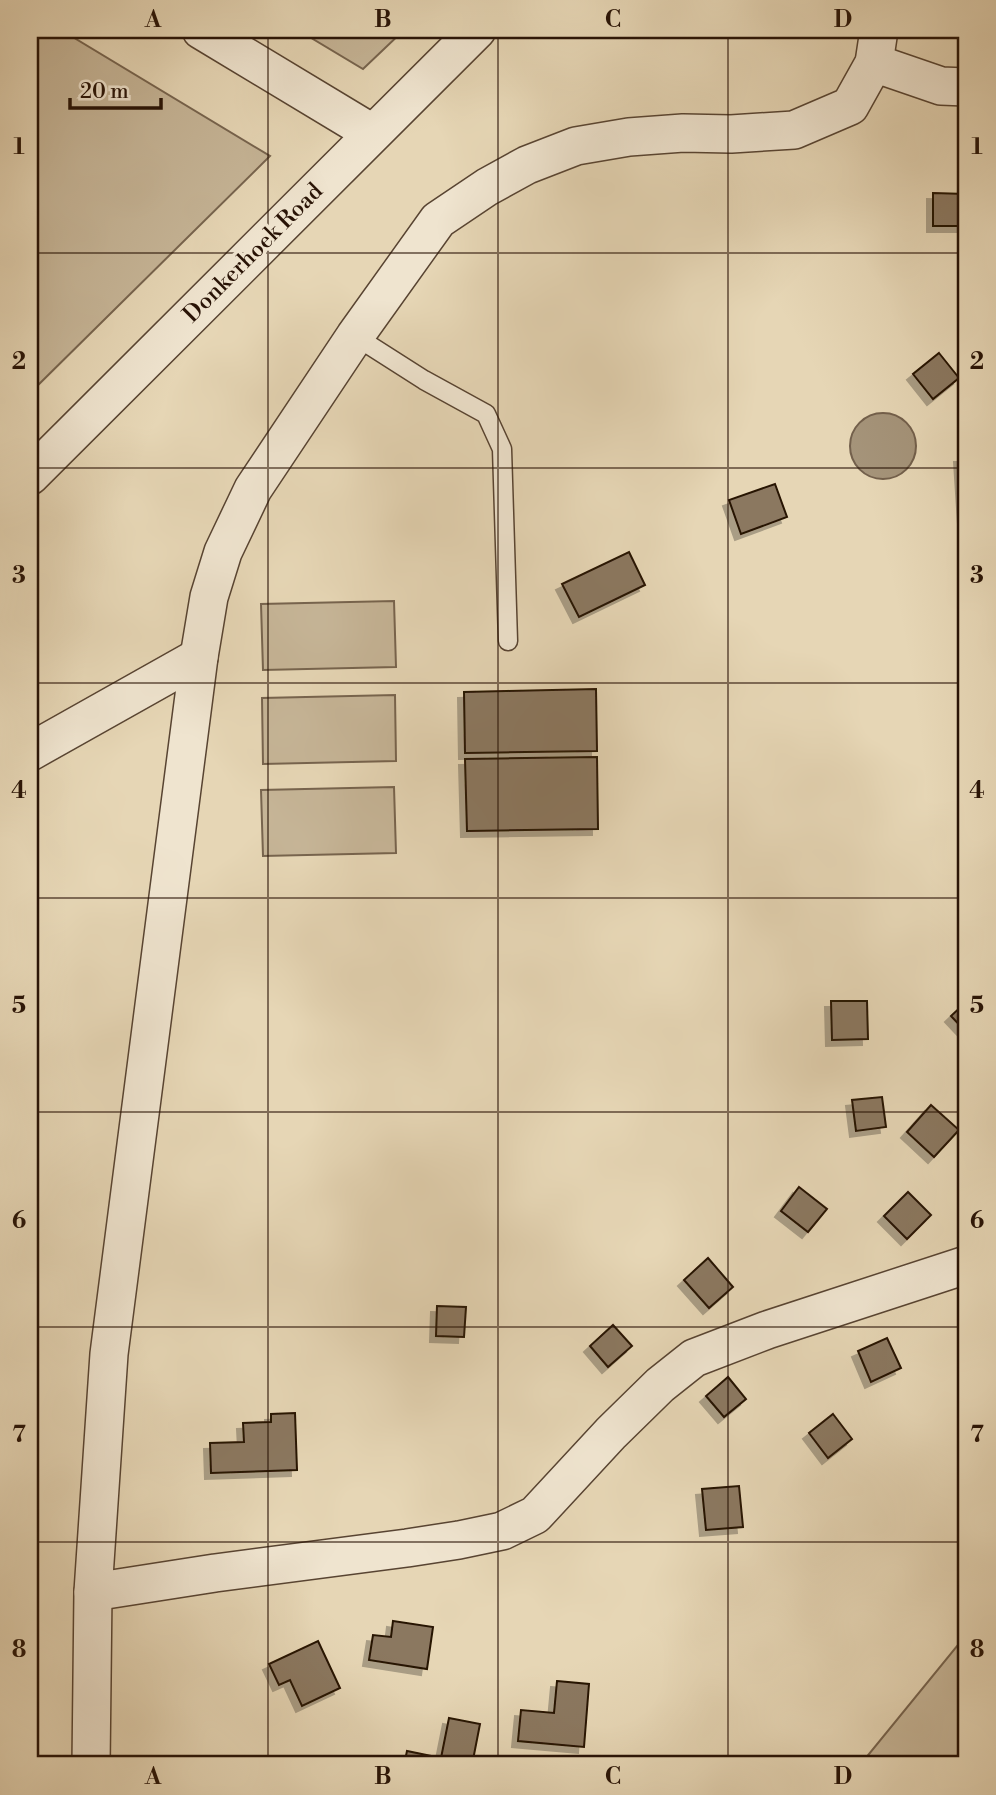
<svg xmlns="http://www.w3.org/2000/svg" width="996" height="1795" font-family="'Libre Bodoni',serif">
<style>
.green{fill:#c6b597;stroke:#77644e;stroke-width:2}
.water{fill:#a5947a;stroke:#73604c;stroke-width:2}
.building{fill:#8b7861;stroke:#281306;stroke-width:2;filter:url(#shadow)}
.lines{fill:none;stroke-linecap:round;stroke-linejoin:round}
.service-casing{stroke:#584432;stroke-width:21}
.minor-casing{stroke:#584432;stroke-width:40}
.service{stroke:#efe4cf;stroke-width:18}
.minor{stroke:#efe4cf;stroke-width:37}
.grid{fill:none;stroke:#281306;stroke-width:2;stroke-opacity:0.55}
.labels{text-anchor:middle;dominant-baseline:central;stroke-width:7;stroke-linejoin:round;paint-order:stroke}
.street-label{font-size:23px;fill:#281306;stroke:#efe4cf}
.neatline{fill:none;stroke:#281306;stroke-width:2.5}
.grid-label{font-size:23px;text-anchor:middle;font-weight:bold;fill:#281306}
</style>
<defs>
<filter id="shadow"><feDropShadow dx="-6" dy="6" stdDeviation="0" flood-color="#0004"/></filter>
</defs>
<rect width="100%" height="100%" fill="#e6d6b5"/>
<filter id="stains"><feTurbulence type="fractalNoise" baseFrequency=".00286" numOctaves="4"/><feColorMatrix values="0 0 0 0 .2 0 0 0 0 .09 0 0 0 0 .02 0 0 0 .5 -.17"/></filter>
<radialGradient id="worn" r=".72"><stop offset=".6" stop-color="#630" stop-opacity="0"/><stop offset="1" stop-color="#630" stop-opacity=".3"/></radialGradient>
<g class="green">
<polygon points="30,30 61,30 270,156 30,393"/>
<polygon points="298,30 404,30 363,69"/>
<polygon points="394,601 396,667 263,670 261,604"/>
<polygon points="395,695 396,761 263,764 262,698"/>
<polygon points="394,787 396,853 263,856 261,790"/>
<polygon points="966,1635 966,1765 860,1765"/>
</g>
<circle class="water" cx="883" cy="446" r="33"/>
<g class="building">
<polygon points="933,193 966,194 966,226 933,226"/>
<polygon points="939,353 959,378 933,399 913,374"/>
<polygon points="960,456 966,456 966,518 964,518"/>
<polygon points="775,484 787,517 741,534 729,500"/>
<polygon points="629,552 645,585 579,617 562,584"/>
<polygon points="596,689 597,751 465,753 464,692"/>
<polygon points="597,757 598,829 467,831 465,759"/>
<polygon points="831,1001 867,1001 868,1039 832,1040"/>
<polygon points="966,1002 966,1032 951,1016"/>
<polygon points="882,1097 886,1127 856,1131 852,1100"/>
<polygon points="931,1105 959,1130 934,1157 907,1132"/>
<polygon points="799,1187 827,1209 808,1232 781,1211"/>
<polygon points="908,1192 931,1215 907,1239 884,1216"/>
<polygon points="708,1258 733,1287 709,1308 684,1280"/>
<polygon points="437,1306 466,1307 464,1337 436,1336"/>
<polygon points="613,1325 632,1346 608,1367 590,1346"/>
<polygon points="887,1338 901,1368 871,1382 858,1351"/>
<polygon points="728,1377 746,1399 724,1417 706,1396"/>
<polygon points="295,1413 297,1470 211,1473 210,1443 244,1442 243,1423 271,1422 271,1414"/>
<polygon points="833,1414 852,1439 828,1458 809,1433"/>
<polygon points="739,1486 743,1527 706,1530 702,1489"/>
<polygon points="393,1621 433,1627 427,1669 369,1660 373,1635 391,1637"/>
<polygon points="318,1641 340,1688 302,1706 290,1680 279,1685 269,1664"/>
<polygon points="557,1681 589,1684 584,1747 518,1741 521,1710 554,1713"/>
<polygon points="449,1718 480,1724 472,1765 404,1765 407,1751 441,1758"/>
</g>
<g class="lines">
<defs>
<polyline id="service" points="355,336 424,380 486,414 502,449 508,641"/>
<g id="minor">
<polyline points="201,30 372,133"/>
<polyline points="879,30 874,63 850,106 794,130 731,134 683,133 629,137 576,146 527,165 487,187 438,220 355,336 253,489 223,552 209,597 199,657 109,1354 93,1592 215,1573 407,1548 459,1540 502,1531 535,1515 611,1433 660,1385 694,1358 767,1330 966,1265"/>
<polyline points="874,63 941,86 966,87"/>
<polyline points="30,476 477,30"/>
<polyline points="30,752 199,657"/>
<polyline points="91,1765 93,1592"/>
</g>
</defs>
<use href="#service" class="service-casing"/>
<use href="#minor" class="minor-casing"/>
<use href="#service" class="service"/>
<use href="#minor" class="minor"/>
</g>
<path class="grid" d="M268 30V1765M498 30V1765M728 30V1765M30 253H966M30 468H966M30 683H966M30 898H966M30 1112H966M30 1327H966M30 1542H966"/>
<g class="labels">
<g class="street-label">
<text transform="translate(253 253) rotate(-45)">Donkerhoek Road</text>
</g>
</g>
<rect width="996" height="1795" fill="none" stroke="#e6d6b5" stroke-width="77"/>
<path d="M70 98v10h91v-10" fill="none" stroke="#281306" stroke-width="3.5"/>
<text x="80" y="98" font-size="21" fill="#281306" stroke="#efe4cf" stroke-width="5" paint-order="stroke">20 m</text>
<rect x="38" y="38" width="920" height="1718" class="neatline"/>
<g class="grid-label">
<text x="153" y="27">A</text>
<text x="383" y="27">B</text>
<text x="613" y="27">C</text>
<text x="843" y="27">D</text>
<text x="19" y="154">1</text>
<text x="977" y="154">1</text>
<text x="19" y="369">2</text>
<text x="977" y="369">2</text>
<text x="19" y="583">3</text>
<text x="977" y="583">3</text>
<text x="19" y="798">4</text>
<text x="977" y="798">4</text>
<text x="19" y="1013">5</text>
<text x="977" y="1013">5</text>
<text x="19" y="1228">6</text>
<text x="977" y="1228">6</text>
<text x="19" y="1442">7</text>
<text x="977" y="1442">7</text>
<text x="19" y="1657">8</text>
<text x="977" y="1657">8</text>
<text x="153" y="1784">A</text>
<text x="383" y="1784">B</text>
<text x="613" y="1784">C</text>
<text x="843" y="1784">D</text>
</g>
<rect width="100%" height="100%" filter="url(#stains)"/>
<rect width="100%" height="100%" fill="url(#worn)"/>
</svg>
